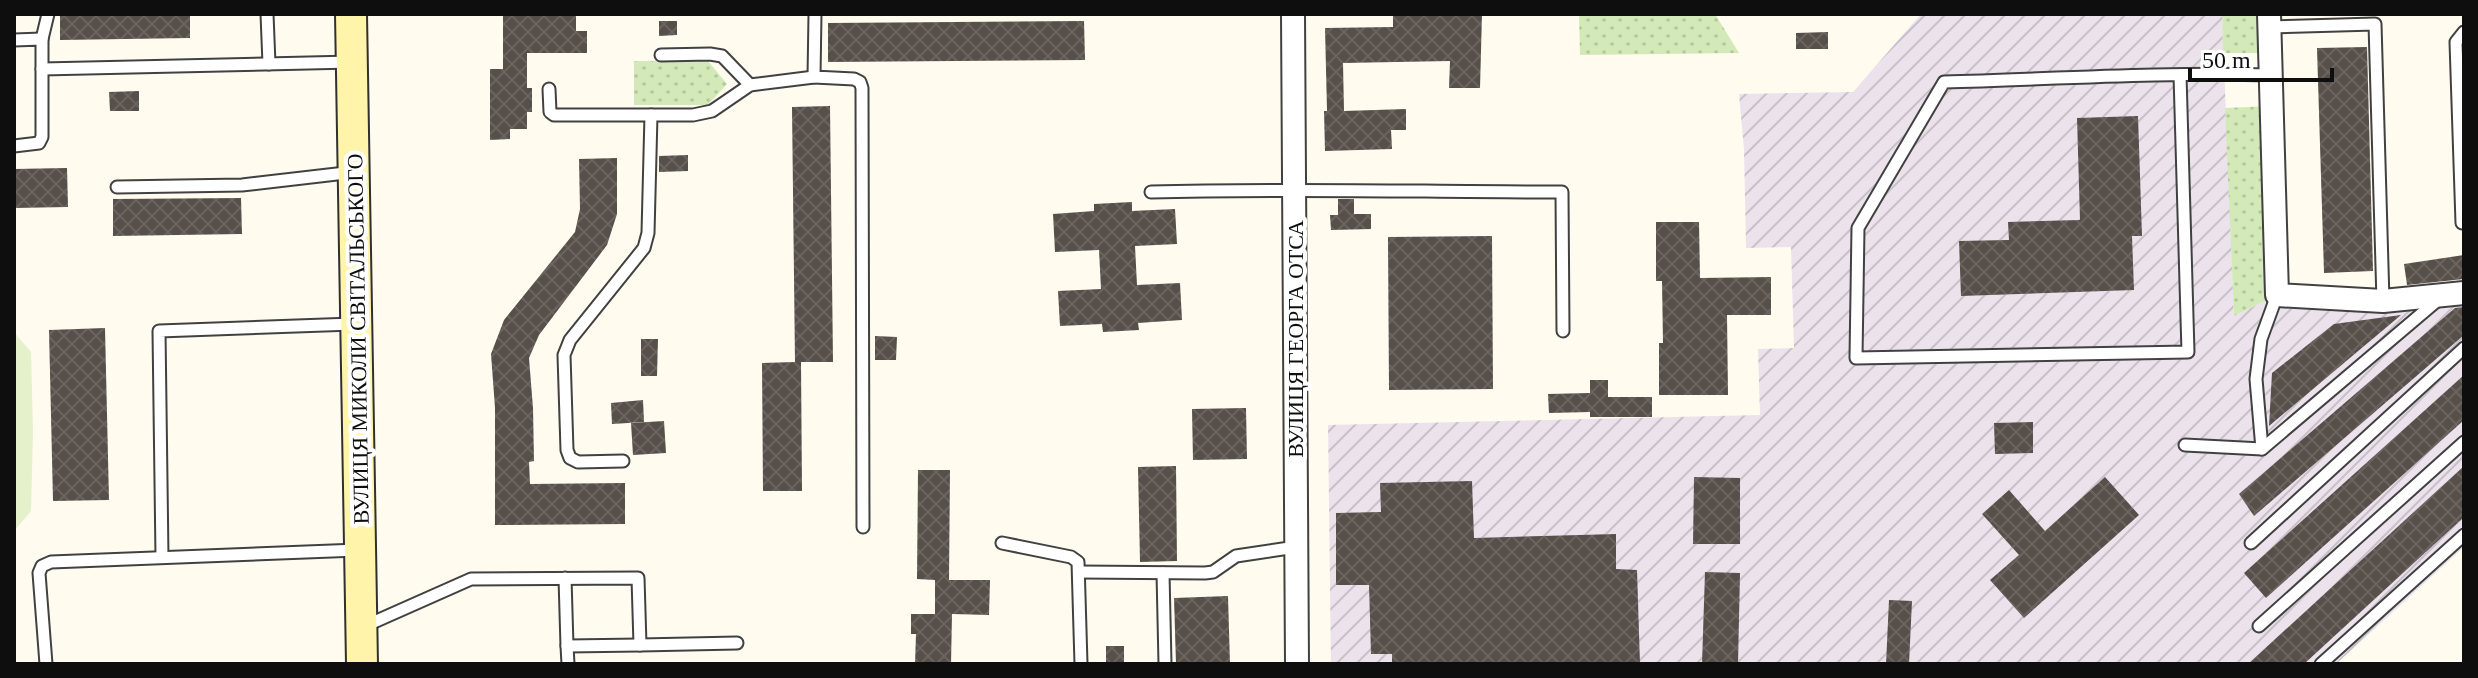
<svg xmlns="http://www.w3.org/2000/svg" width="2478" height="678" font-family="'Times New Roman',serif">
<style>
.industrial{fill:url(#industrial-furrows)}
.grass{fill:url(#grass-dots)}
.pitch{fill:#e4f1ca}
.building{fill:url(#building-cross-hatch)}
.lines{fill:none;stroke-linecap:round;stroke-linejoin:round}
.service-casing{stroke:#414141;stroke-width:15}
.minor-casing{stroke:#414141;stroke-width:26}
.secondary-casing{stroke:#303030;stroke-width:34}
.service{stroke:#fff;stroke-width:11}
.minor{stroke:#fff;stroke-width:22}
.secondary{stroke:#fff4aa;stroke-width:30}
.labels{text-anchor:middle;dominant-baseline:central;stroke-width:8;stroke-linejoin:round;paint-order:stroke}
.street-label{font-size:22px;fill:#0e0e0e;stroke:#fff}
</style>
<defs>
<pattern id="industrial-furrows" width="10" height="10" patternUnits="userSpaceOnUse" patternTransform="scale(2)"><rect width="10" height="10" fill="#ebe2ec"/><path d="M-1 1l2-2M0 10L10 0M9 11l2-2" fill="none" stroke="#c8c1c9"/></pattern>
<pattern id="grass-dots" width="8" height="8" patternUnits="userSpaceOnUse" patternTransform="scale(2)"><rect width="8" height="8" fill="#d3eab8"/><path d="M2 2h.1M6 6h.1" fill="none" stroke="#b4c89d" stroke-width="1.8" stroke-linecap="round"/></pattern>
<pattern id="building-cross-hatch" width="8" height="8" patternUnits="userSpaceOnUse" patternTransform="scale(2)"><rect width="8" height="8" fill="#574f4a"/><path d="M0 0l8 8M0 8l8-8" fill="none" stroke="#6a6460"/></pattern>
</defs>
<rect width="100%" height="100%" fill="#fffbef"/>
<polygon class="industrial" points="1921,14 2222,14 2234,316 2277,295 2464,293 2464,547 2336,664 1331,664 1328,425 1760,415 1758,349 1794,348 1791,247 1746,248 1744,149 1739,94 1853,92"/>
<g class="grass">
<polygon points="1579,14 1715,14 1739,53 1580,55"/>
<polygon points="2222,14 2269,14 2270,53 2223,53"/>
<polygon points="634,61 708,61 727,84 708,105 634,105"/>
<polygon points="2271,106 2277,295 2234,316 2225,108"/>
</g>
<polygon class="pitch" points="14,332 31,352 33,432 31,511 14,531"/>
<g class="building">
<polygon points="60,14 190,14 190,38 60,40"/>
<polygon points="503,14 576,14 576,31 587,31 587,53 527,53 527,88 532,88 532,112 527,112 527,129 510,129 510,139 490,140 490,69 503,69"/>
<polygon points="1393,14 1482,14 1480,88 1449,88 1450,61 1343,63 1344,111 1406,109 1406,130 1391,130 1392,149 1325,151 1324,111 1327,111 1325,28 1393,27"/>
<polygon points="659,21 677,21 677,35 659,36"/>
<polygon points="1084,21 1085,60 828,62 828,23"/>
<polygon points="1828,32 1828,49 1796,49 1796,33"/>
<polygon points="2367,47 2373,271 2324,273 2317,48"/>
<polygon points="139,91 139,111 110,111 109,92"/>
<polygon points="830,106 833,362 801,362 802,491 763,491 762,363 795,362 792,107"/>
<polygon points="2138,116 2142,236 2132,236 2134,290 1961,296 1959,241 2009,240 2008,222 2080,220 2077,118"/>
<polygon points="688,155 688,171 659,172 659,156"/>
<polygon points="617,158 617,214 607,245 539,335 529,358 533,408 534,461 529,462 530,484 625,483 625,524 495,525 495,408 491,354 504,320 575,232 580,209 579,159"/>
<polygon points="67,168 68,207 14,208 14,169"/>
<polygon points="241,198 242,234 113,236 113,199"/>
<polygon points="1338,199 1354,199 1354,214 1371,214 1371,229 1331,230 1330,215 1338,215"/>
<polygon points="1132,202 1132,211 1175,209 1177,244 1135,246 1137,285 1180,283 1182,320 1138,323 1139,330 1103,332 1102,324 1060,326 1058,291 1101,289 1099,250 1055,252 1053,214 1094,211 1094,204"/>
<polygon points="1656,222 1699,222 1700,278 1771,277 1771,315 1727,315 1728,395 1659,395 1659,343 1663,343 1662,281 1656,281"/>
<polygon points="1492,236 1493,389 1389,390 1388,237"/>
<polygon points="2464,255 2464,279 2407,285 2404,264"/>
<polygon points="2464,307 2464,335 2254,516 2239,494 2455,308"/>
<polygon points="2401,315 2269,426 2272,373 2334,324"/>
<polygon points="105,328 109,500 53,501 49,330"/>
<polygon points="875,336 897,337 896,360 875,360"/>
<polygon points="641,339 658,339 657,376 641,376"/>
<polygon points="2464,375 2464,420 2266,598 2244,573"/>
<polygon points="1590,380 1608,380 1608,397 1652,397 1652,417 1590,417 1590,412 1549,413 1548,394 1590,393"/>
<polygon points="643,400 644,422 612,424 611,403"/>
<polygon points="1246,408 1247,459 1193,460 1192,409"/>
<polygon points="664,421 666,453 633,455 631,423"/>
<polygon points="2033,422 2033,453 1995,454 1994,423"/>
<polygon points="1176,466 1177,561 1140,562 1138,467"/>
<polygon points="2464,466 2464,517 2304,664 2248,664"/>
<polygon points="918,470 950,470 949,580 990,580 989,615 952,614 951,664 915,664 916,634 911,634 911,614 935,614 935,580 917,579"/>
<polygon points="1694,477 1740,478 1740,544 1693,544"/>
<polygon points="2105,477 2139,515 2024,618 1990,580 2019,555 1982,514 2009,490 2045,531"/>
<polygon points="1472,481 1474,538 1616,534 1616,569 1637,570 1640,664 1392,664 1392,654 1371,654 1369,585 1336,585 1336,513 1381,512 1380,483"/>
<polygon points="1705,572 1740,573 1738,664 1702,664"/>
<polygon points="1228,596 1230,664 1176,664 1174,598"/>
<polygon points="1889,600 1912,601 1909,664 1886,664"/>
<rect x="1106" y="646" width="18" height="18"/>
</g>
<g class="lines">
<defs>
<g id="service">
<polyline points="267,14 269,64"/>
<polyline points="815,14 814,77 854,79 860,82 862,88 863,527"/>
<polyline points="2269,27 2375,24 2383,301"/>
<polyline points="42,39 48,14"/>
<polyline points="14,40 42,39 42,137 39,143 14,146"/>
<polyline points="661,55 710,54 722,56 750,85"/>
<polyline points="42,69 352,62"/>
<path d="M2180 75 2188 352 1856 358 1858 228 1944 82C2053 79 2162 72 2271 75"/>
<polyline points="549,89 550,112 554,115 693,115 712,111 750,85 814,77"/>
<polyline points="117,187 242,185 354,172"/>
<path d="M1151 192C1288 188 1425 192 1562 192L1563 331"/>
<polyline points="2462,223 2456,42 2464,32"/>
<polyline points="2185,445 2262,449 2439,299"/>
<polyline points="2262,449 2256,379 2261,339 2277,295"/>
<polyline points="623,461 578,462 570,458 567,450 564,355 570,340 644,248 648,233 651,115"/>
<polyline points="1002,543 1071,557 1078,562 1081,664"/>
<polyline points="2251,543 2464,348"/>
<polyline points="162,557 159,331 353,324"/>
<polyline points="1079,572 1205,573 1213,572 1236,556 1296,547"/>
<polyline points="1163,573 1165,664"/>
<polyline points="565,578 567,646 640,645"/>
<polyline points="365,626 471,579 638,578 640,645 737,643"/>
<polyline points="2259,626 2464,442"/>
<polyline points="567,646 568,664"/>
<polyline points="46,664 39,573 42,566 51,562 358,550"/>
<polyline points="2321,664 2464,535"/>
</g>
<g id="minor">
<polyline points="1293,14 1297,664"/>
<polyline points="2269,14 2277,295 2383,301 2464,293"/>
</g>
<polyline id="secondary" points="351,14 362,664"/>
</defs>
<use href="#service" class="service-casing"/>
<use href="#minor" class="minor-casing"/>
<use href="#secondary" class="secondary-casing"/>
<use href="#service" class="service"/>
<use href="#minor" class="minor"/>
<use href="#secondary" class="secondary"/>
</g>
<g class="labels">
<g class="street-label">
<text transform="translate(358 339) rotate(-91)">ВУЛИЦЯ МИКОЛИ СВІТАЛЬСЬКОГО</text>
<text transform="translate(1295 339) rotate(-90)">ВУЛИЦЯ ГЕОРГА ОТСА</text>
</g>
</g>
<rect width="2478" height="678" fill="none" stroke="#0e0e0e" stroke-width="32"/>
<path d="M2190 68v12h142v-12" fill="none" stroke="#0e0e0e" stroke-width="4"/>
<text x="2202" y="68" font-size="24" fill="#0e0e0e" stroke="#ffffff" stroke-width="6" paint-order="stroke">50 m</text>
</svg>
